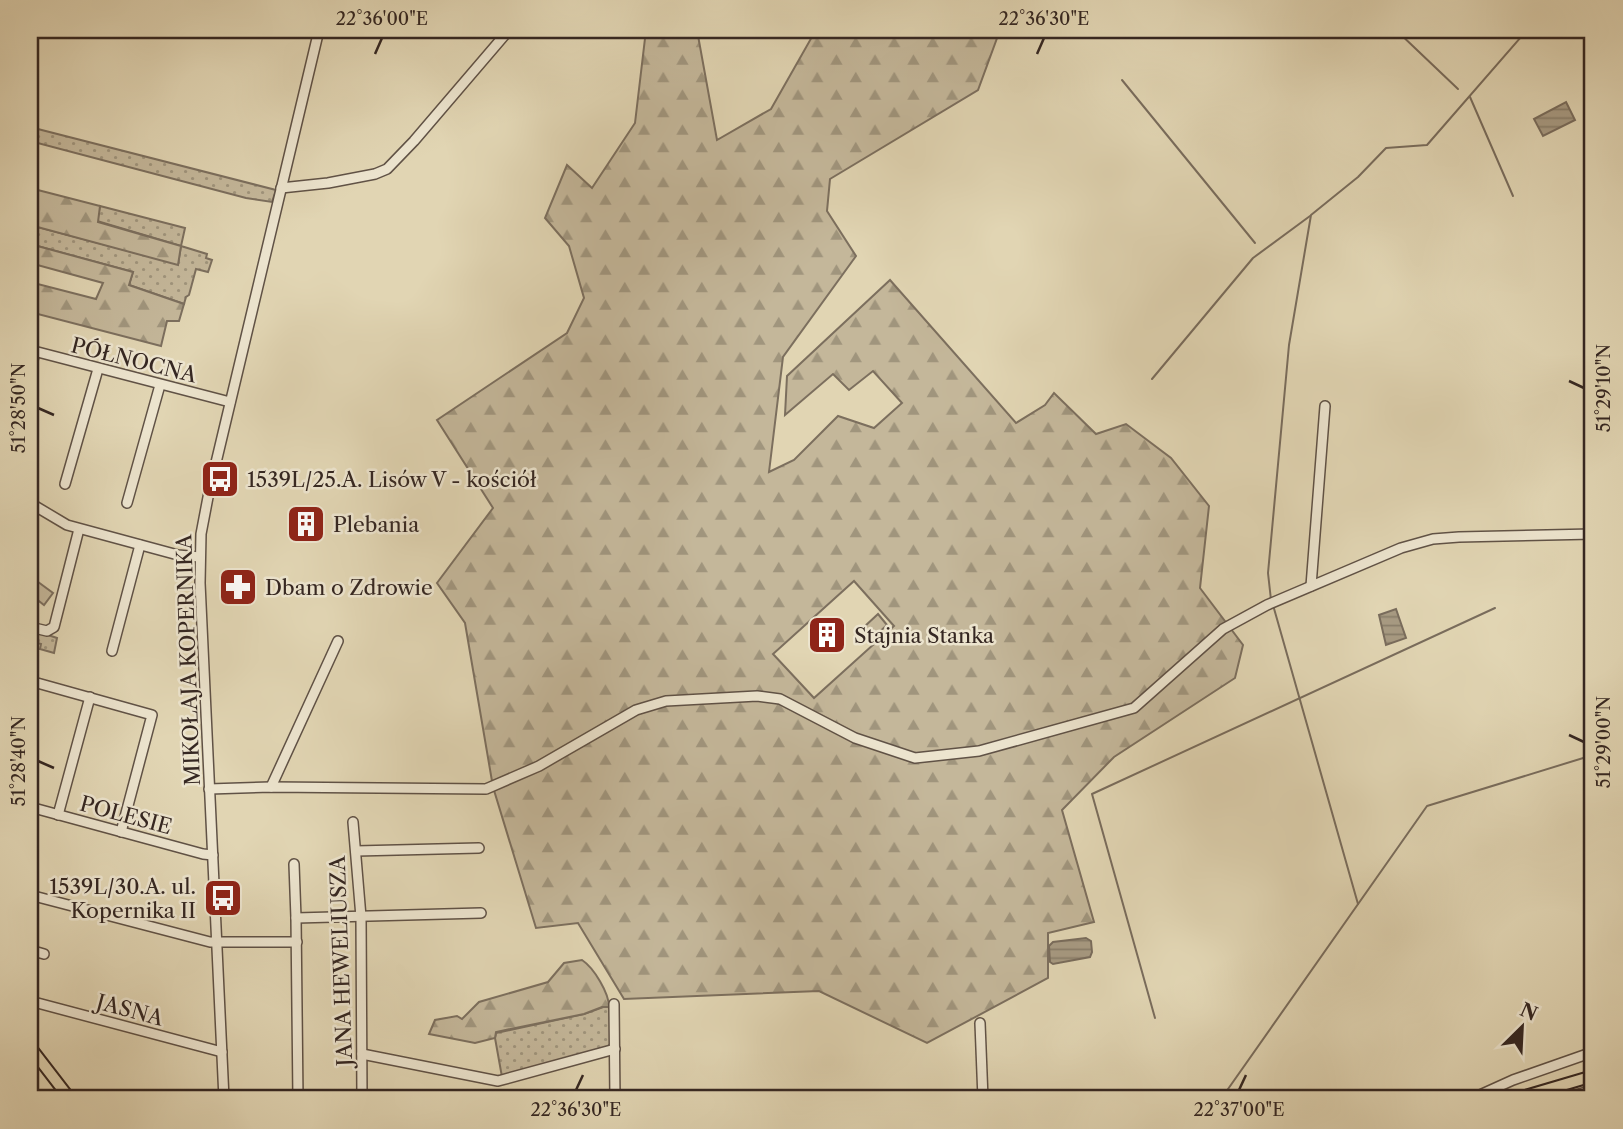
<svg xmlns="http://www.w3.org/2000/svg" width="1623" height="1129" font-family="'Libre Caslon Text',serif">
<style>
.grass{fill:url(#grass-dots);stroke:#7c6f5e;stroke-width:2}
.forest{fill:url(#forest-firs);stroke:#7c6f5e;stroke-width:2;fill-rule:evenodd}
.park{fill:#c4b79a;stroke:#7c6f5e;stroke-width:2}
.water{fill:url(#water-rules);stroke:#796c5c;stroke-width:2}
.lines{fill:none;stroke-linecap:round;stroke-linejoin:round}
.stream{stroke:#796c5c;stroke-width:2}
.minor-casing{stroke:#605246;stroke-width:12}
.major-casing{stroke:#352722;stroke-width:14}
.minor{stroke:#ece4ce;stroke-width:9}
.major{stroke:#e1d5b3;stroke-width:10}
.ticks{fill:none;stroke:#352722;stroke-width:2.5}
.labels{text-anchor:middle;dominant-baseline:central;stroke-width:5;stroke-linejoin:round;paint-order:stroke}
.street-label{font-size:21px;fill:#352722;stroke:#ece4ce}
.poi-label{font-size:21px;fill:#352722;stroke:#ece4ce;text-anchor:start}
.neatline{fill:none;stroke:#352722;stroke-width:2.5}
.ticks-label{font-size:18px;text-anchor:middle;fill:#352722}
</style>
<defs>
<pattern id="grass-dots" width="8" height="8" patternUnits="userSpaceOnUse" patternTransform="scale(1.75)"><rect width="8" height="8" fill="#c4b79a"/><path d="M2 2h.1M6 6h.1" fill="none" stroke="#a0957d" stroke-width="1.8" stroke-linecap="round"/></pattern>
<pattern id="forest-firs" width="22" height="20" patternUnits="userSpaceOnUse" patternTransform="scale(1.75)"><rect width="22" height="20" fill="#c4b79a"/><path d="M5 1l3.5 6h-7zM16 11l3.5 6h-7z" fill="#a0957d"/></pattern>
<pattern id="water-rules" width="6" height="5" patternUnits="userSpaceOnUse" patternTransform="scale(1.75)"><rect width="6" height="5" fill="#a79a82"/><path d="M0 2.5h6" fill="none" stroke="#897e6a"/></pattern>
</defs>
<rect width="100%" height="100%" fill="#e1d5b3"/>
<filter id="stains"><feTurbulence type="fractalNoise" baseFrequency=".00286" numOctaves="4"/><feColorMatrix values="0 0 0 0 .2 0 0 0 0 .09 0 0 0 0 .02 0 0 0 .5 -.17"/></filter>
<radialGradient id="worn" r=".72"><stop offset=".6" stop-color="#630" stop-opacity="0"/><stop offset="1" stop-color="#630" stop-opacity=".3"/></radialGradient>
<g class="grass">
<polygon points="30,127 276,190 272,202 246,198 30,141"/>
<polygon points="100,206 185,228 181,246 207,254 206,258 212,260 208,272 196,269 189,295 186,297 184,304 129,285 133,272 30,244 30,225 178,264 181,246 97,221"/>
<polygon points="30,629 57,638 54,653 40,649 41,644 30,641"/>
<polygon points="606,1006 611,1009 610,1044 607,1048 502,1077 495,1038 496,1033 584,1014"/>
</g>
<g class="forest">
<path d="M646 30H697L717 140 771 109 813 35 832 30H884L894 36 904 30H1000L978 90 830 179 827 211 856 256 783 357 769 472 794 460 838 416 874 428 902 403 873 371 849 390 833 374 785 415 787 376 890 280 1016 423 1045 405 1054 393 1096 434 1126 424 1171 458 1209 506 1200 588 1243 645 1235 678 1114 757 1062 810 1094 922 1048 933V978L927 1043 819 991 624 999 578 923 536 928 493 787 465 623 437 583 493 508 437 420 567 333 584 298 569 246 545 218 567 165 592 188 635 123ZM854 581 894 626 814 698 773 654Z"/>
<polygon points="30,188 100,206 98,222 181,246 178,265 30,225"/>
<polygon points="30,244 133,272 129,285 184,304 179,321 167,321 161,346 30,312 30,282 96,299 103,283 30,263"/>
<path d="M582 960C594 968 609 993 609 1007H602L584 1014 496 1032 495 1038 475 1043 429 1034 435 1020 457 1016 462 1019 479 1002 548 982 564 963Z"/>
</g>
<g class="park">
<polygon points="30,576 53,593 44,605 30,594"/>
<polygon points="878,614 887,625 875,636 868,635 863,628"/>
</g>
<g class="water">
<polygon points="1566,102 1575,120 1543,136 1534,119"/>
<polygon points="1396,609 1406,638 1386,645 1379,615"/>
<polygon points="1086,938 1091,941 1092,952 1090,957 1053,964 1050,962 1049,946 1053,942"/>
</g>
<g class="lines">
<g class="stream">
<polyline points="1396,30 1458,89"/>
<polyline points="1511,30 1512,31"/>
<polyline points="1122,80 1255,243"/>
<polyline points="1470,97 1513,196"/>
<polyline points="1152,379 1253,258 1310,216"/>
<polyline points="1271,600 1268,573 1289,345 1311,215 1358,177 1386,148 1427,145 1527,30"/>
<polyline points="1273,605 1358,904"/>
<polyline points="1155,1018 1092,794 1495,608"/>
<polyline points="1221,1099 1427,806 1593,755"/>
</g>
<defs>
<g id="minor">
<polyline points="281,188 328,183 375,174 387,169 414,141 509,30"/>
<polyline points="30,350 230,402"/>
<polyline points="30,372 35,352"/>
<polyline points="65,484 98,369"/>
<polyline points="30,503 67,525 178,555 200,557"/>
<polyline points="127,503 160,385"/>
<polyline points="1311,586 1325,406"/>
<polyline points="30,627 47,631 54,627 79,529"/>
<polyline points="112,651 140,545"/>
<polyline points="30,681 152,715 121,832"/>
<polyline points="271,787 338,641"/>
<polyline points="209,789 271,787 486,789 539,766 636,710 666,701 757,696 780,699 855,738 915,758 979,751 1134,708 1223,629 1267,605 1401,548 1433,539 1459,537 1593,534"/>
<polyline points="30,807 203,854 213,855"/>
<polyline points="58,815 90,697"/>
<polyline points="353,822 361,917 362,1099"/>
<polyline points="356,851 479,848"/>
<polyline points="294,864 296,918 298,1099"/>
<polyline points="30,895 210,942 297,942"/>
<polyline points="296,918 481,913"/>
<polyline points="30,950 44,954"/>
<polyline points="30,1001 222,1052"/>
<polyline points="614,1004 615,1099"/>
<polyline points="980,1023 983,1099"/>
<polyline points="362,1054 498,1081 615,1049"/>
<polyline points="224,1099 200,583 201,534 209,492 319,30"/>
<polyline points="1471,1099 1513,1080 1593,1052"/>
<polyline points="1562,1099 1593,1090"/>
</g>
<g id="major">
<polyline points="30,1047 70,1099"/>
<polyline points="1515,1099 1593,1076"/>
</g>
</defs>
<use href="#minor" class="minor-casing"/>
<use href="#major" class="major-casing"/>
<use href="#minor" class="minor"/>
<use href="#major" class="major"/>
</g>
<path class="ticks" d="M375 54 382 38M1037 54 1044 38M1569 381 1584 388M38 408 54 415M1569 735 1584 742M38 761 54 768M576 1090 583 1075M1239 1090 1246 1075"/>
<defs>
<symbol id="bus-square" viewBox="-11 -11 22 22"><rect x="-9" y="-9" width="18" height="18" rx="4" fill="#8f2418" stroke="#ece4ce"/><path d="M-5-6H5V4H4V6H2V4H-2V6H-4V4H-5ZM-3.5-4V0h7V-4ZM-3.5 1.2v1.5H-2V1.2ZM2 1.2v1.5H3.5V1.2Z" fill="#fff"/></symbol>
<symbol id="building-square" viewBox="-11 -11 22 22"><rect x="-9" y="-9" width="18" height="18" rx="4" fill="#8f2418" stroke="#ece4ce"/><path d="M-4-6H4V6H1V3H-1V6H-4ZM-2.5-4.3h1.7v1.8h-1.7ZM.8-4.3h1.7v1.8H.8ZM-2.5-1h1.7V.8h-1.7ZM.8-1h1.7V.8H.8Z" fill="#fff"/></symbol>
<symbol id="pharmacy-square" viewBox="-11 -11 22 22"><rect x="-9" y="-9" width="18" height="18" rx="4" fill="#8f2418" stroke="#ece4ce"/><path d="M-2-6h4v4h4v4h-4v4h-4v-4h-4v-4h4Z" fill="#fff"/></symbol>
</defs>
<g fill-rule="evenodd">
<use href="#bus-square" x="198" y="457" width="44" height="44"/>
<use href="#building-square" x="284" y="502" width="44" height="44"/>
<use href="#pharmacy-square" x="216" y="565" width="44" height="44"/>
<use href="#building-square" x="805" y="613" width="44" height="44"/>
<use href="#bus-square" x="201" y="876" width="44" height="44"/>
</g>
<g class="labels">
<g class="street-label">
<text transform="translate(134 360) rotate(14)">PÓŁNOCNA</text>
<text transform="translate(188 660) rotate(-92)">MIKOŁAJA KOPERNIKA</text>
<text transform="translate(126 815) rotate(15)">POLESIE</text>
<text transform="translate(341 961) rotate(-92)">JANA HEWELIUSZA</text>
<text transform="translate(130 1010) rotate(15)">JASNA</text>
</g>
<g class="poi-label">
<text x="247" y="479">1539L/25.A. Lisów V - kościół</text>
<text x="333" y="524">Plebania</text>
<text x="265" y="587">Dbam o Zdrowie</text>
<text x="854" y="635">Stajnia Stanka</text>
<text x="196" y="886" text-anchor="end">1539L/30.A. ul.<tspan x="196" dy="24">Kopernika II</tspan></text>
</g>
</g>
<rect width="1623" height="1129" fill="none" stroke="#e1d5b3" stroke-width="77"/>
<g transform="translate(1522 1027) rotate(24)" stroke="#ece4ce" stroke-width="5" paint-order="stroke">
<path d="M0-5L12 26L0 18L-12 26Z" fill="#352722"/>
<text y="-10" font-size="19" font-weight="bold" text-anchor="middle" fill="#352722">N</text>
</g>
<rect x="38" y="38" width="1546" height="1052" class="neatline"/>
<g class="ticks-label">
<text x="382" y="25">22°36'00"E</text>
<text x="1044" y="25">22°36'30"E</text>
<text transform="translate(1604 388) rotate(-90)" y="6">51°29'10"N</text>
<text transform="translate(19 408) rotate(-90)" y="6">51°28'50"N</text>
<text transform="translate(1604 742) rotate(-90)" y="6">51°29'00"N</text>
<text transform="translate(19 761) rotate(-90)" y="6">51°28'40"N</text>
<text x="576" y="1116">22°36'30"E</text>
<text x="1239" y="1116">22°37'00"E</text>
</g>
<rect width="100%" height="100%" filter="url(#stains)"/>
<rect width="100%" height="100%" fill="url(#worn)"/>
</svg>
